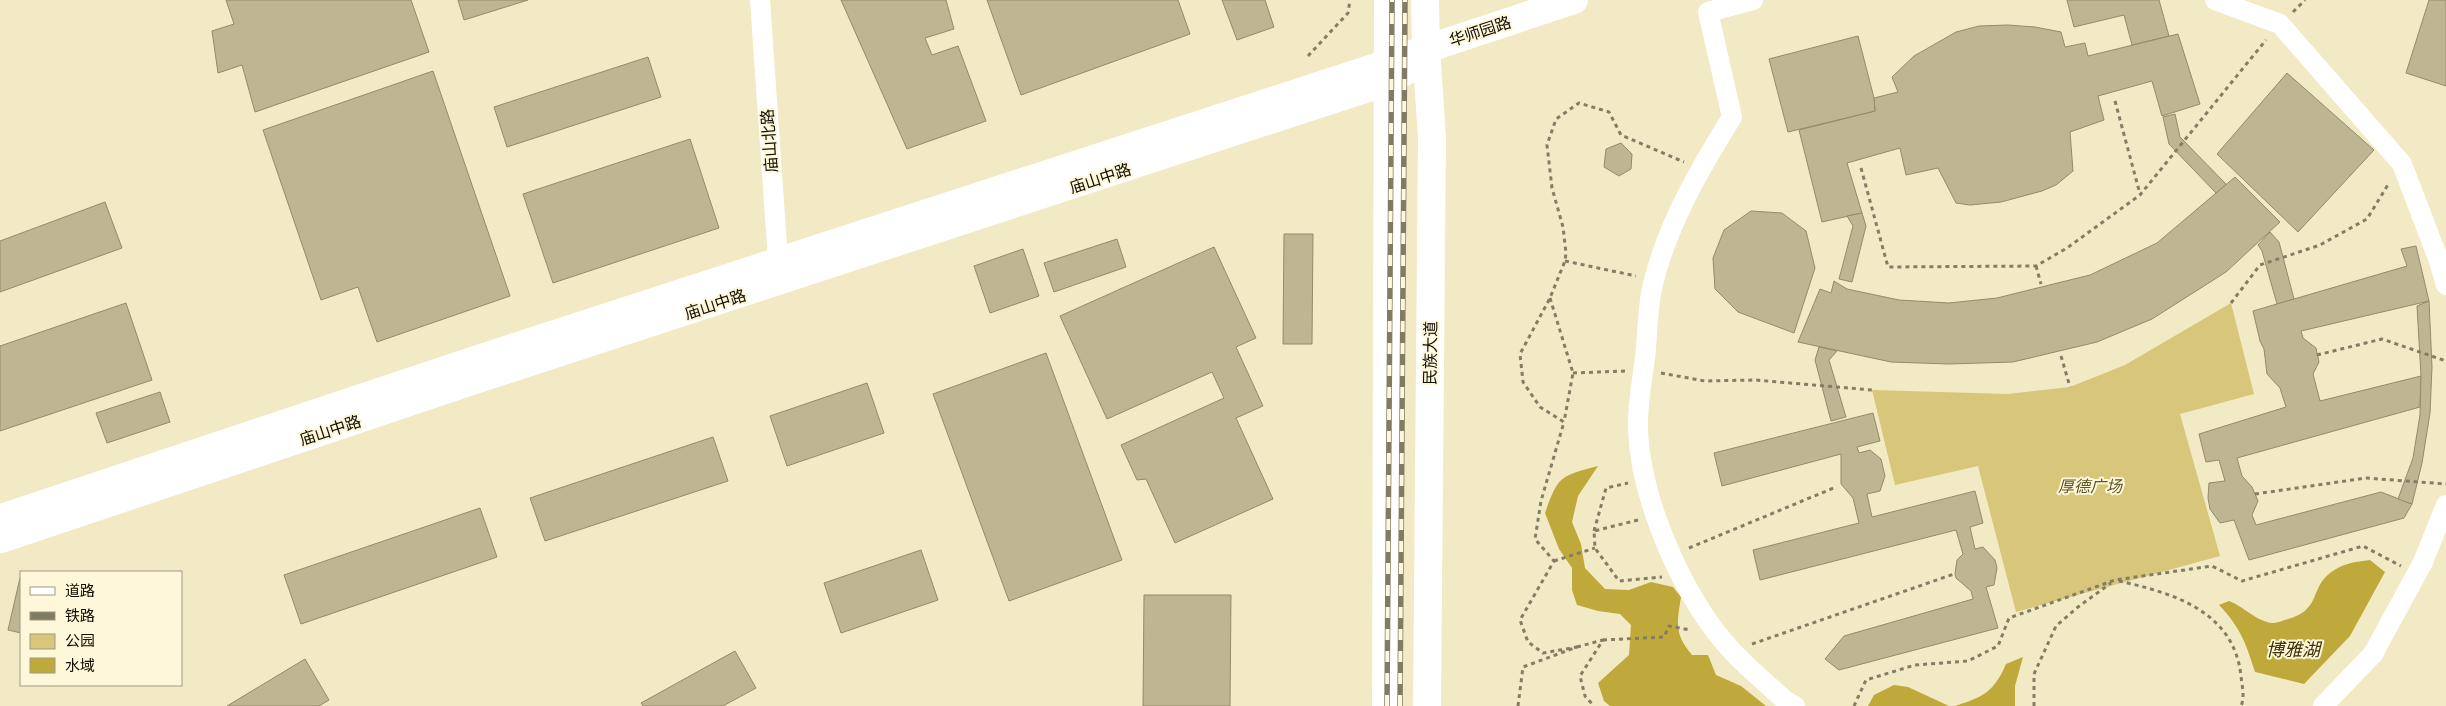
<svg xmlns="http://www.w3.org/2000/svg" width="2446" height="706" font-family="'Libre Baskerville','Noto Sans SC',serif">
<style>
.green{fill:#d8c67b}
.water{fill:#c0a93b}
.building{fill:#beb692;stroke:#938b69}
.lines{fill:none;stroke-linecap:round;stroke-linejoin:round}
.path{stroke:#837d65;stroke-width:3;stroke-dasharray:4 4;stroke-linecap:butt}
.minor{stroke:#fff;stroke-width:20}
.tertiary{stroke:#fff;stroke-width:25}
.secondary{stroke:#fff;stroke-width:28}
.primary{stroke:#fff;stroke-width:28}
.rail-casing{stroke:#807b63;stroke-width:5.5}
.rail{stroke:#fef7d9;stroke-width:4;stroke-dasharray:11;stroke-linecap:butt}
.labels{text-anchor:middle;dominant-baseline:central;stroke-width:4;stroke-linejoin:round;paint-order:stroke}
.street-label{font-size:16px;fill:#100d03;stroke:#fef7d9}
.park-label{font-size:16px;font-style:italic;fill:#5f552a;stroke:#fef7d9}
.water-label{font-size:18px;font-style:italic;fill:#3b3102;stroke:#fef7d9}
</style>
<rect width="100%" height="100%" fill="#f2eac4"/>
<polygon class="green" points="2231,303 2254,394 2180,414 2220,556 2016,612 1978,466 1895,485 1872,390 2008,394 2070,387 2125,365"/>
<g class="water">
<path d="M1598 466 1578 496 1572 522 1581 544 1585 568 1605 589 1629 590 1651 582 1673 587 1681 597C1677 623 1674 634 1692 655H1708L1716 675 1741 686 1766 706H1610L1604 701 1598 683 1629 655 1631 625 1620 614 1598 611 1577 605 1572 590V568L1559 549 1545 513C1558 476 1560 476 1598 466Z"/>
<path d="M2370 560 2385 572 2350 636 2304 684 2255 672C2246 643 2240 627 2219 605L2229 601C2243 606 2257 622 2273 623 2277 623 2284 620 2288 619 2321 610 2310 588 2330 573 2343 563 2355 562 2370 560Z"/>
<path d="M2023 657 2015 686V706H1955C1983 697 1994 692 2006 664Z"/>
<polygon points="1894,685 1908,687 1949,706 1868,706 1874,695"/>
</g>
<g class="building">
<polygon points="226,0 411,0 429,52 255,112 242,65 218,73 212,31 234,24"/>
<polygon points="458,0 528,0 464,20"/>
<polygon points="841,0 946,0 954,29 925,38 932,55 958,46 986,121 907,149"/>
<polygon points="987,0 1178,0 1190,34 1021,95"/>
<polygon points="1222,0 1265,0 1274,27 1237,40"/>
<polygon points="2067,0 2159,0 2169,36 2132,45 2124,15 2074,27"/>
<polygon points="2429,0 2446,0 2446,86 2406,73"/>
<polygon points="2008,25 2035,27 2061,32 2065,47 2085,43 2088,56 2178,34 2200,104 2162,116 2152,81 2098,96 2104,120 2070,132 2073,171 2056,185 2042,191 2001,202 1970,205 1956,203 1938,168 1906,175 1900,148 1847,163 1862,213 1822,222 1799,130 1875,111 1874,98 1898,92 1892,77 1914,56 1956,32 1979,26"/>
<polygon points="1858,36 1874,98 1875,111 1788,132 1769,59"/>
<polygon points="648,57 661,97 507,147 494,107"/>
<polygon points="433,71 510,296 377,342 358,287 321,300 263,130"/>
<polygon points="2287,73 2374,150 2298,232 2217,154"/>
<polygon points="2175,114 2180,137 2226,184 2217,194 2169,144 2163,117"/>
<polygon points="690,139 719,228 553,283 523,194"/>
<polygon points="1621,143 1632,154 1631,169 1619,176 1604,167 1606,149"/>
<polygon points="2235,177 2280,222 2226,272 2152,319 2097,342 2013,362 1949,364 1891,362 1798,342 1820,289 1831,293 1834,281 1847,289 1899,300 1949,303 1997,298 2090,275 2157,243"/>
<polygon points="105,202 122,248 0,292 0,241"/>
<polygon points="1751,211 1782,213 1806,231 1815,268 1794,333 1738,312 1715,289 1713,258 1724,230"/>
<polygon points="1862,213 1866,226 1852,282 1839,279 1853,226 1847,216"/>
<polygon points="2270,232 2279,242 2294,299 2277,304 2262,251 2258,245"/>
<polygon points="1284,234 1313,234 1312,344 1283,344"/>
<polygon points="1117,239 1126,267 1054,292 1044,263"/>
<polygon points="2416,246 2429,301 2301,331 2303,338 2316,348 2319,362 2313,374 2320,401 2421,376 2420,407 2237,458 2242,476 2252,487 2258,501 2252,515 2256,525 2381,492 2412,504 2404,518 2249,560 2234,520 2220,523 2210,509 2208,498 2209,483 2225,481 2219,460 2206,462 2199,434 2286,407 2280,388 2267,374 2264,349 2260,341 2253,311 2407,266 2401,249"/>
<polygon points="1214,247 1256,338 1236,347 1263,406 1236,418 1273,499 1175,543 1146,479 1137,480 1121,445 1224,398 1212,372 1107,419 1060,316"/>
<polygon points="1023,249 1039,296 990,313 974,266"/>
<polygon points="2429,301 2432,367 2430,413 2422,463 2412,504 2398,499 2413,458 2420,415 2421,376 2417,306"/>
<polygon points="126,303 152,380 0,431 0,346"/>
<polygon points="1819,347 1837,351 1829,360 1846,417 1831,421 1815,360"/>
<polygon points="1046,353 1122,560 1009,601 933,394"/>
<polygon points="867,383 884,433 787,466 770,416"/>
<polygon points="160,392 170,422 107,443 96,413"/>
<polygon points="1873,413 1880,441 1857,447 1859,453 1870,450 1881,459 1885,476 1880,491 1867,494 1872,517 1975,491 1983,523 1970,527 1975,549 1983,547 1995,560 1997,568 1994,585 1986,587 1998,628 1839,670 1825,659 1844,636 1973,599 1971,591 1956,578 1955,574 1957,560 1963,554 1956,530 1760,580 1753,550 1859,523 1853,498 1841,484 1841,454 1722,486 1714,453"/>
<polygon points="713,437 728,481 545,541 530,498"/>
<polygon points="480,508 497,557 301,624 284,575"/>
<polygon points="921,550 938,600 841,633 824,583"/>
<polygon points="20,578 21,578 21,633 8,630"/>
<polygon points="1144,595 1231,595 1230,706 1143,706"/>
<polygon points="735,651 756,688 723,706 643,706 641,703"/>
<polygon points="305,659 329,700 319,706 227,706"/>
</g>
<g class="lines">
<g class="path">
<polyline points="2293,12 2305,0"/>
<polyline points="1308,56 1348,13 1350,0"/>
<polyline points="2115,101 2140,194"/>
<polyline points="1861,168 1888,267 2036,266 2067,248 2140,195 2266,40"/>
<polyline points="1565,261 1636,276"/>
<polyline points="2036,266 2041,284"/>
<polyline points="1550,298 1573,373 1564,422"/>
<polyline points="2231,303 2260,265 2320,245 2367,219 2389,183"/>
<polyline points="2317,355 2382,339 2446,361"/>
<polyline points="2061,356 2070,387"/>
<polyline points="1573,373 1625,371"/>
<polyline points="1661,373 1705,381 1755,380 1872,390"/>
<polyline points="2255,494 2366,478 2446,484"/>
<polyline points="1638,520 1594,531 1595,548 1619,581 1662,577"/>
<polyline points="1594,531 1606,488 1628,483"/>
<polyline points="1689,548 1836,487"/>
<polyline points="1554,561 1595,548"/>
<path d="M2119 581C2173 593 2234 611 2241 676 2242 686 2245 697 2241 706"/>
<polyline points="1603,640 1664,637 1669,626 1690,630"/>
<polyline points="1752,644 1954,574"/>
<polyline points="1577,647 1603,640 1580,676 1585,696 1594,706"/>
<polyline points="1518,706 1523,667 1577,647 1543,653 1528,642 1520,620 1554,561 1535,539 1541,501 1564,422 1540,407 1523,382 1520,354 1550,298 1565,261 1566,253 1563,227 1552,188 1547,145 1556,119 1579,103 1609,112 1621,135 1684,162"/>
<polyline points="1854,706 1866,680 1915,665 1968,661 1998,646 2009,618 2115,580 2212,566 2242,581 2363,546 2401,566"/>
<polyline points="2034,706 2034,674 2056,626 2078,607 2111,583"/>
</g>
<g class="minor">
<polyline points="760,0 778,260 782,274"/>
<path d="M1753 0 1708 12 1732 117C1701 167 1669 221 1654 280 1647 304 1648 333 1645 358 1642 381 1637 407 1638 430 1641 502 1684 600 1733 652 1749 669 1768 685 1786 701L1795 706"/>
<polyline points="2215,0 2280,24 2402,164 2439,261 2446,285"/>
<polyline points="2323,706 2373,654 2423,562 2446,505"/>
</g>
<g class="tertiary">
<polyline points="0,517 467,361 1387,62"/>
<polyline points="0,541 474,382 1388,83 1426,61"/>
</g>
<polyline class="secondary" points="1387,62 1574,0"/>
<g class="primary">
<polyline points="1425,0 1426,49 1432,137 1427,706"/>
<polyline points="1386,706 1388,0"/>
</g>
<defs>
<g id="rail">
<polyline points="1387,706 1392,0"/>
<polyline points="1400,706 1405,0"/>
</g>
</defs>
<use href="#rail" class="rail-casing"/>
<use href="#rail" class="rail"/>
</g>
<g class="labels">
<g class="street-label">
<text transform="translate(1480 31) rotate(-18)">华师园路</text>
<text transform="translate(769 141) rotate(-94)">庙山北路</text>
<text transform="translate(1100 178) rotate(-18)">庙山中路</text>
<text transform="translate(715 304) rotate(-18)">庙山中路</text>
<text transform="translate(1430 353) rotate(-89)">民族大道</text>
<text transform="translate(330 430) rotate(-18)">庙山中路</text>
</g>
<g class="park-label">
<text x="2090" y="486">厚德广场</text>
</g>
<g class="water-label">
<text x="2293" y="650">博雅湖</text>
</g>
</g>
<rect x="20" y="571" width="162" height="115" fill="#fef7d9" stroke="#9f9983"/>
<rect x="30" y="587" width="25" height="8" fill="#ffffff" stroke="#9f9983"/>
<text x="65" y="596" font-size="15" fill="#100d03">道路</text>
<rect x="30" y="612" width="25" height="8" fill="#807b63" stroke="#9f9983"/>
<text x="65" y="621" font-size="15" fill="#100d03">铁路</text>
<rect x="30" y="634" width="25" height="15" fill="#d8c67b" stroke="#9f9983"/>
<text x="65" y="646" font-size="15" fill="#100d03">公园</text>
<rect x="30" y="658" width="25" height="15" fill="#c0a93b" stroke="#9f9983"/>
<text x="65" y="671" font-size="15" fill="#100d03">水域</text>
</svg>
